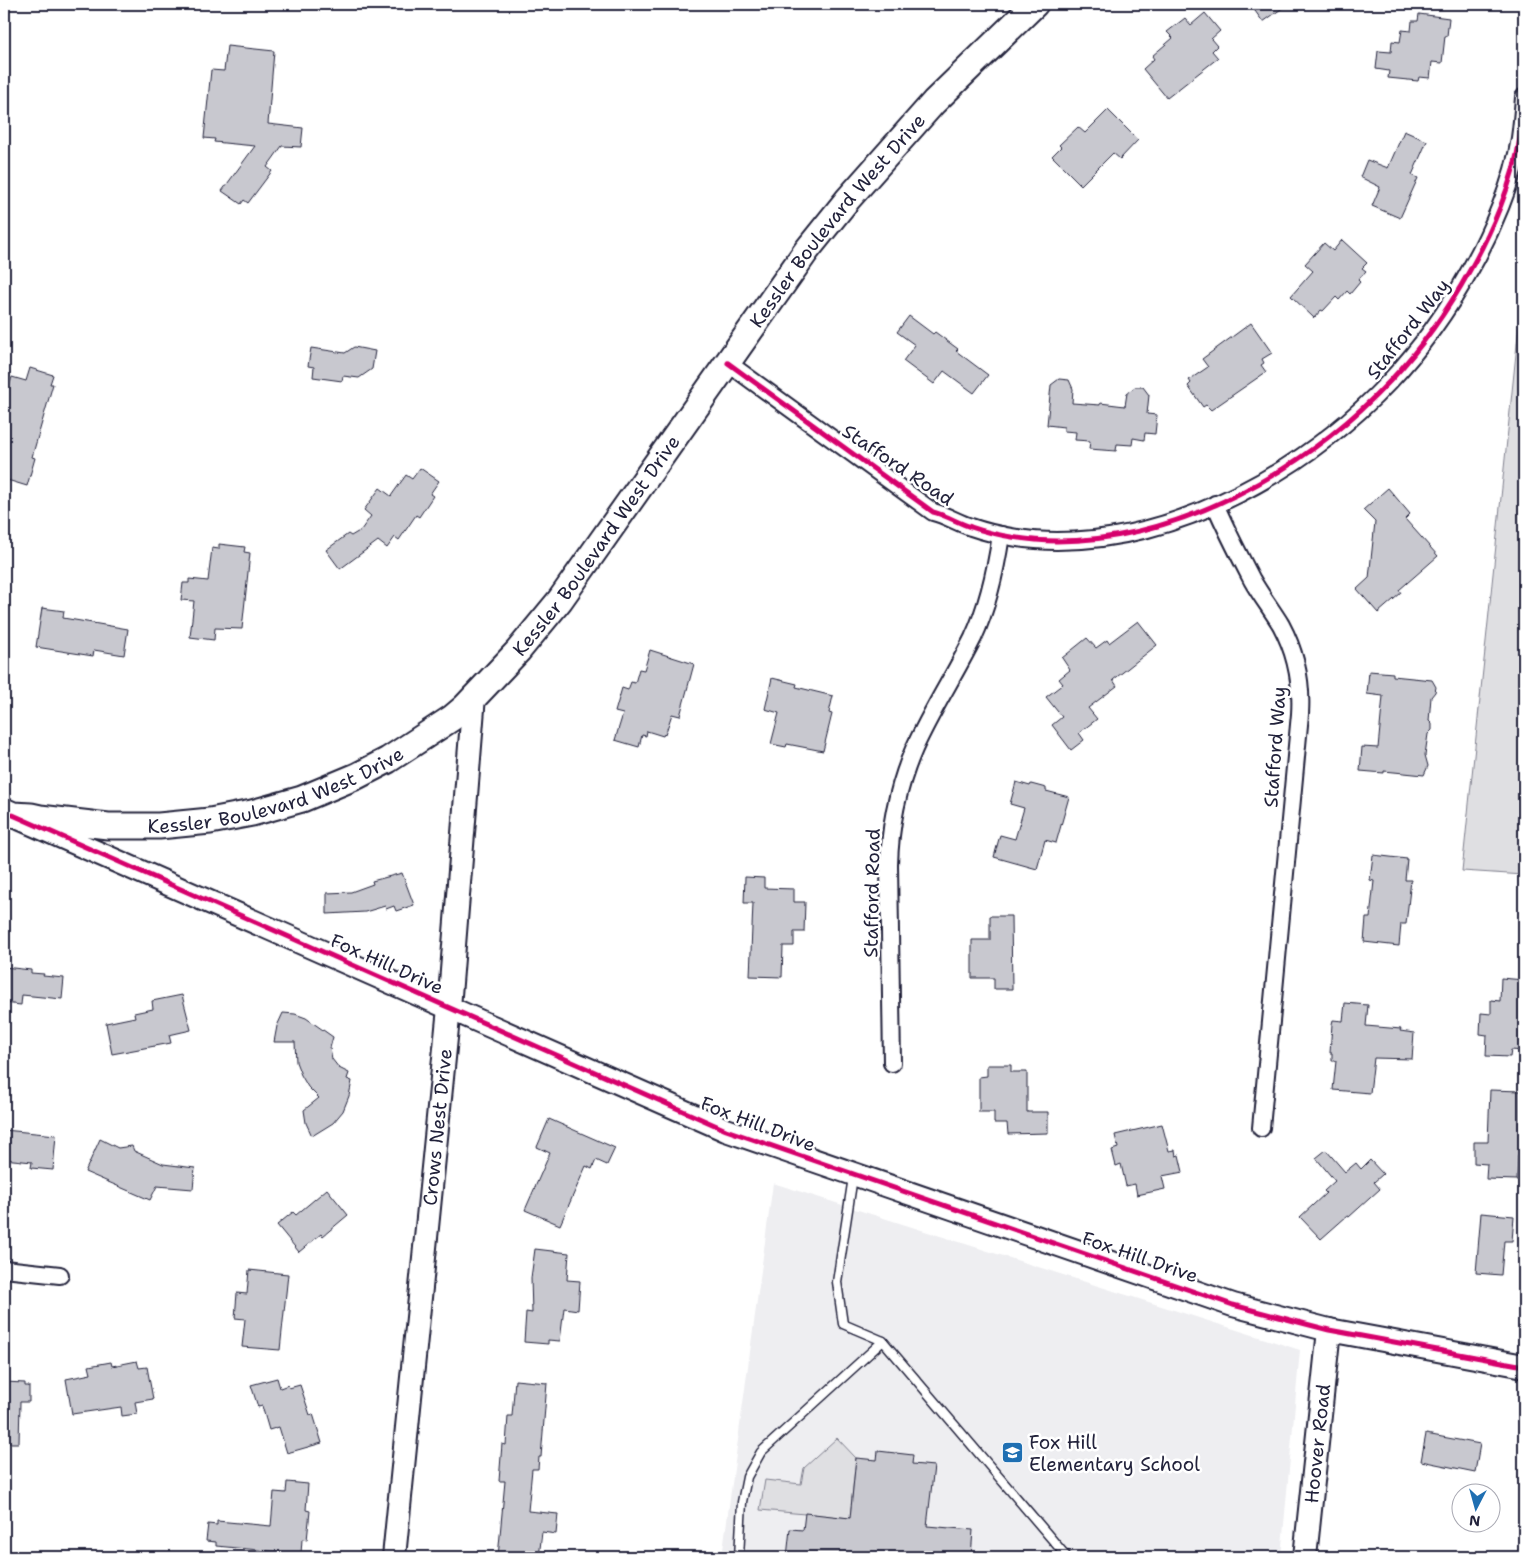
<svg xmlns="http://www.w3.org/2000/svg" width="1528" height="1561" font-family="'Shantell Sans',sans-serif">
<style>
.built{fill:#eeeef1}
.green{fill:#dfdfe2;stroke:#80808e}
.building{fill:#c8c8cf;stroke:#22223b}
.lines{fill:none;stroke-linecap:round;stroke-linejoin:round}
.lane-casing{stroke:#22223b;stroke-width:11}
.street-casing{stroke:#22223b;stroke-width:20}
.secondary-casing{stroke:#22223b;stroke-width:26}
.primary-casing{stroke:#22223b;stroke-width:29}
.lane{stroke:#fff;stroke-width:8}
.street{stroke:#fff;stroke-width:16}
.secondary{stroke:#fff;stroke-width:22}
.primary{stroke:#fff;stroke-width:25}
.cycleway-casing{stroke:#fff;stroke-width:8}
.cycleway{stroke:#d6006c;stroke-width:5}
.labels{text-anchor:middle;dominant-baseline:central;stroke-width:5;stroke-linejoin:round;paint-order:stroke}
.street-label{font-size:19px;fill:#22223b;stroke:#fff}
.poi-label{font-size:19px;fill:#22223b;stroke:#fff;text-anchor:start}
</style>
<rect width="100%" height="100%" fill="#fff"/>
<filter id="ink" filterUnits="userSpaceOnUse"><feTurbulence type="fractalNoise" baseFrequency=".02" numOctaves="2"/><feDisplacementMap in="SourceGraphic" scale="10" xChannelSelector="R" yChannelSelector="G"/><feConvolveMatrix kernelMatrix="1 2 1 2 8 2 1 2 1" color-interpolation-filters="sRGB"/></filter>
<g filter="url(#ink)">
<polygon class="built" points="773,1183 1300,1350 1281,1557 722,1557"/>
<g class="green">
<polygon points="1524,277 1524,875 1462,871"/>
<polygon points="837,1438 856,1458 850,1518 760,1510 765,1480 801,1484 804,1468"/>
</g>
<g class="building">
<polygon points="1250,4 1288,4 1263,22"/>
<polygon points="1205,13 1220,31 1211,39 1217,46 1212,51 1218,58 1167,98 1143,69 1154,59 1152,56 1173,38 1167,32 1185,18 1191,25"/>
<polygon points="1419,14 1449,18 1447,36 1445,36 1442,63 1432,62 1430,78 1419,77 1418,81 1388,78 1389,71 1376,69 1378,51 1391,52 1392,41 1400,42 1402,30 1411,31 1412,21 1418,21"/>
<polygon points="227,46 274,51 268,124 303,128 301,147 282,146 267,167 272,171 248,203 244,200 241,204 222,191 255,146 214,142 215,139 204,138 211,70 224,71"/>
<polygon points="1108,110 1138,140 1120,159 1113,153 1081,185 1052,156 1061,147 1059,145 1078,127 1085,133"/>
<polygon points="1404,131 1427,141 1412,175 1418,178 1400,218 1372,206 1380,187 1360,177 1367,160 1388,168"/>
<polygon points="1342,240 1367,263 1362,268 1366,271 1358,280 1360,282 1350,294 1347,291 1339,300 1336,297 1323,311 1321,310 1314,318 1291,296 1313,271 1305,264 1324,243 1333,251"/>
<polygon points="909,316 933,334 935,332 958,349 956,351 988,375 974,393 944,371 934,384 903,361 915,345 897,332"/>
<polygon points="1251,323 1272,353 1262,359 1264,363 1261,365 1266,372 1211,410 1206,405 1203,407 1188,386 1191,383 1189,380 1208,367 1202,359"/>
<polygon points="354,347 375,351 372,369 359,378 343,376 342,381 313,377 314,367 308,366 311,348 345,353"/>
<polygon points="30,368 53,375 50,384 53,384 32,457 35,458 27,486 4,479 4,403 12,377 26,381"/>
<polygon points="1059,379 1069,380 1073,389 1072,403 1100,405 1100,403 1125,406 1127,393 1135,387 1143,387 1149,395 1147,414 1157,415 1155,434 1145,433 1144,440 1133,438 1132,445 1117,444 1116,451 1089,449 1090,441 1075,440 1076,432 1064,431 1064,427 1047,425 1051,385"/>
<polygon points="420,468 439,481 430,494 433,496 419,517 416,515 399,540 395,537 387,548 378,541 340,569 326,550 348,534 351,536 361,530 371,516 364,510 380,488 391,496 406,475 412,479"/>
<polygon points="1388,488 1410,514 1405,519 1438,556 1399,590 1401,593 1378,613 1357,589 1369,578 1375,522 1363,510"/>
<polygon points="219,544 245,547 244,552 250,553 242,629 215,628 214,640 190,637 194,601 181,600 183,583 189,583 189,579 208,581 212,548 219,549"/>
<polygon points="42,608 64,611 63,618 128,629 124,655 94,650 93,656 36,647"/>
<polygon points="1138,621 1157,645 1113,680 1117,686 1088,708 1097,719 1079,733 1084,740 1071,750 1052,725 1062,717 1046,697 1063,684 1059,679 1070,670 1062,658 1087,638 1096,648 1107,640 1109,643"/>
<polygon points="650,650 694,664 680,716 672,714 665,735 664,734 663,736 647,731 646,736 642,735 639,747 615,740 623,714 615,712 622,688 628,690 631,682 635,683 639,669 644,670"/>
<polygon points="1369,671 1393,673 1393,676 1432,680 1436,687 1435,692 1431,697 1429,721 1432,724 1432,730 1428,734 1425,755 1428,766 1424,775 1384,771 1384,773 1360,771 1362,747 1378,748 1383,696 1367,694"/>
<polygon points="772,678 797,684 796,687 833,696 829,713 832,714 823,751 787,744 786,747 771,744 779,713 765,709"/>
<polygon points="1016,782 1030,786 1031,784 1046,788 1046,791 1069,797 1056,843 1045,840 1037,869 994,857 1000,835 1015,839 1024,808 1010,804"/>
<polygon points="1373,855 1407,859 1405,880 1411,880 1406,924 1401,924 1399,946 1364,942 1366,918 1370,918 1374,881 1370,880"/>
<polygon points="402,873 414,905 396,911 394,906 386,909 385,906 365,912 327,914 327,893 351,892 373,884 372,881"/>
<polygon points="745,877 764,878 764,888 794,889 794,902 805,902 804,932 794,932 794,946 783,946 782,977 750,976 753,903 744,903"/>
<polygon points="990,916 1011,916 1012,989 994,989 994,978 972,978 972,940 990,940"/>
<polygon points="4,967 31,970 31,973 44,974 43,976 64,978 62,999 22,995 21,1005 4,1003"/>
<polygon points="1501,978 1524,980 1524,1051 1511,1050 1510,1057 1486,1056 1487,1035 1480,1034 1481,1013 1491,1014 1491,1000 1500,1001"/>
<polygon points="182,995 191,1030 169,1035 171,1043 112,1054 106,1023 135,1017 134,1013 153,1009 152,1001"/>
<polygon points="1345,1003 1368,1005 1366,1026 1401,1029 1400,1031 1414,1033 1412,1059 1374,1058 1370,1093 1333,1090 1336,1061 1332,1061 1332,1053 1330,1053 1332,1024 1333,1020 1343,1021"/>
<polygon points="283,1013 295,1014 306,1018 333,1037 330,1048 332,1059 339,1068 349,1073 347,1079 352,1081 349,1096 343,1111 333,1123 312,1136 306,1123 304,1110 319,1098 308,1087 301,1075 296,1062 295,1042 274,1042 277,1026"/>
<polygon points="987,1065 1011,1065 1011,1072 1027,1072 1027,1112 1048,1112 1048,1133 1008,1134 1007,1123 994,1123 994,1112 979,1112 979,1077 987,1076"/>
<polygon points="1490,1090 1521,1091 1521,1155 1518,1155 1517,1180 1486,1179 1487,1164 1474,1163 1474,1142 1488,1142"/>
<polygon points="549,1119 615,1148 607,1165 596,1160 592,1169 586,1166 560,1225 525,1210 550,1153 537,1147"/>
<polygon points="1162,1124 1169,1151 1175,1150 1176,1156 1179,1155 1183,1172 1162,1176 1165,1189 1137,1195 1135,1184 1126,1186 1121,1164 1116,1166 1112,1150 1118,1148 1115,1135"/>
<polygon points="4,1130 56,1135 53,1170 31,1168 32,1162 4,1159"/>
<polygon points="100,1139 118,1148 132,1146 134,1151 163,1164 195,1168 193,1189 157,1186 150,1200 85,1172"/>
<polygon points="1326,1150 1345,1172 1356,1163 1361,1169 1370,1160 1383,1174 1374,1182 1380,1189 1349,1217 1347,1216 1321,1239 1300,1217 1326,1193 1324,1191 1335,1181 1316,1158"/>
<polygon points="327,1189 348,1215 323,1236 321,1234 299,1252 277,1225 293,1212 296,1215"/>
<polygon points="1481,1213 1514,1216 1512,1241 1504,1241 1501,1275 1476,1273"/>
<polygon points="535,1249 569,1253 567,1280 580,1281 578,1310 564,1308 560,1341 548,1340 548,1344 524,1342 526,1312 532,1313 531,1278"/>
<polygon points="249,1270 288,1274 280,1350 242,1347 245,1319 235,1318 237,1293 247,1294"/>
<polygon points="137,1361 139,1368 147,1367 153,1399 135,1402 137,1414 122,1416 121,1407 72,1414 66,1379 91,1374 89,1366 111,1362 112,1366"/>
<polygon points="277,1378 280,1388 288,1385 289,1388 300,1385 310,1415 313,1414 322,1443 287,1453 279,1427 269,1430 262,1406 258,1407 251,1385"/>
<polygon points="515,1380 547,1383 541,1457 539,1457 538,1469 532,1469 528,1511 558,1514 556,1534 542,1532 539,1557 498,1557 505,1481 499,1481 502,1444 506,1445 508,1416 512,1416"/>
<polygon points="4,1382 25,1383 25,1386 29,1386 29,1402 20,1402 19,1443 4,1443"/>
<polygon points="1426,1434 1480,1444 1475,1472 1421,1461"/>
<polygon points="878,1451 913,1455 912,1464 934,1466 927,1526 973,1530 971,1557 787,1557 790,1529 803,1530 805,1513 850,1518 856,1458 877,1460"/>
<polygon points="287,1482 308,1484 306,1510 310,1511 307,1540 302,1539 301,1554 216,1546 216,1542 206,1541 208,1524 217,1525 217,1521 271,1526 274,1492 286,1493"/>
</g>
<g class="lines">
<defs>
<g id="lane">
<polyline points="853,1177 837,1282 843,1324 883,1341 1067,1557"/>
<polyline points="739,1557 742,1502 747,1477 761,1452 883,1341"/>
</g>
<g id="street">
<path d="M728 363 933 512C946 515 958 523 971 527 997 536 1030 541 1057 541 1180 541 1307 469 1390 381 1421 348 1448 310 1470 270 1491 233 1514 180 1520 138 1522 124 1523 110 1524 97"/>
<path d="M1215 504C1226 530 1239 555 1252 580 1261 596 1272 610 1281 625 1296 653 1302 683 1300 714L1261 1128"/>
<path d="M892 1063 889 865C890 825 898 786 914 749 931 711 954 676 973 638 988 606 996 569 1001 535"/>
<polyline points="4,1269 60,1275"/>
</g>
<g id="secondary">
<polyline points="21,819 726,1130 1233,1305 1329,1330 1524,1366"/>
<path id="s1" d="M394 1557 449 1008 474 696"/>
<path id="s2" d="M1305 1557 1329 1330"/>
</g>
<g id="primary">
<path id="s3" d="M4 811 13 815 31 816 40 818 108 826H159L210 821 252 813 302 799 357 776 388 760 452 718 465 707 518 651 560 600 807 250 848 199 934 102 1035 4"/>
</g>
</defs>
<use href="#lane" class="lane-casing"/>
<use href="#street" class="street-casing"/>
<use href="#secondary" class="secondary-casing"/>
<use href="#primary" class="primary-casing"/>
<use href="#lane" class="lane"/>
<use href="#street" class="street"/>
<use href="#secondary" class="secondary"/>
<use href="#primary" class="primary"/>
<defs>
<g id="cycleway">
<path d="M728 363 933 512C946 515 958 523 971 527 997 536 1030 541 1057 541 1180 541 1307 469 1390 381 1421 348 1448 310 1470 270 1491 233 1514 180 1520 138 1522 124 1523 110 1524 97"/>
<polyline points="13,815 726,1130 1233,1305 1329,1330 1524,1366"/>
</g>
</defs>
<use href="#cycleway" class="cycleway-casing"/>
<use href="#cycleway" class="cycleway"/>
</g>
</g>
<defs>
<symbol id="school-square" viewBox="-11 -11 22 22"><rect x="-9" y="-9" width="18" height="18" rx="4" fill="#1f6fb2" stroke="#fff"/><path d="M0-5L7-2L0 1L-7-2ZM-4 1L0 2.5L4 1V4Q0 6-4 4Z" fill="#fff"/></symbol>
</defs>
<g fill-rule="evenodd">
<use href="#school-square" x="1000" y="1440" width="25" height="25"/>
</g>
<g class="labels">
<g class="street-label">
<text stroke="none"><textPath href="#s3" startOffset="1104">Kessler Boulevard West Drive</textPath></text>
<text transform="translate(1408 329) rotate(-52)">Stafford Way</text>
<text transform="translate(898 465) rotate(34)">Stafford Road</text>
<text stroke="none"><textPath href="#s3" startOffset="699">Kessler Boulevard West Drive</textPath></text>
<text transform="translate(1275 747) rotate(-86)">Stafford Way</text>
<text stroke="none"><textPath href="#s3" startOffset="279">Kessler Boulevard West Drive</textPath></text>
<text transform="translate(872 893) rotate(-89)">Stafford Road</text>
<text transform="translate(387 964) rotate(24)">Fox Hill Drive</text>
<text transform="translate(758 1124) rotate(21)">Fox Hill Drive</text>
<text stroke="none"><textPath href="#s1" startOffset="432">Crows Nest Drive</textPath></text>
<text transform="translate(1140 1257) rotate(19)">Fox Hill Drive</text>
<text stroke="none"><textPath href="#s2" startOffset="114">Hoover Road</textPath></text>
</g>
<g class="poi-label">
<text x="1029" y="1442">Fox Hill<tspan x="1029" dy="22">Elementary School</tspan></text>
</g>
</g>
<rect width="1528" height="1561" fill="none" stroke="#fff" stroke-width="20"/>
<rect x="10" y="10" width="1508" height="1541" fill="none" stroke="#22223b" stroke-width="2" filter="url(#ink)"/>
<g transform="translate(1476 1508) rotate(186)"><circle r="24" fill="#ffffff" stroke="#a7a7b1"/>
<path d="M0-4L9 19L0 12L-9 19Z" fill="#1f6fb2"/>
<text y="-8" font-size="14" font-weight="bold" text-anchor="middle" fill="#22223b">N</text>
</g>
</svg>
